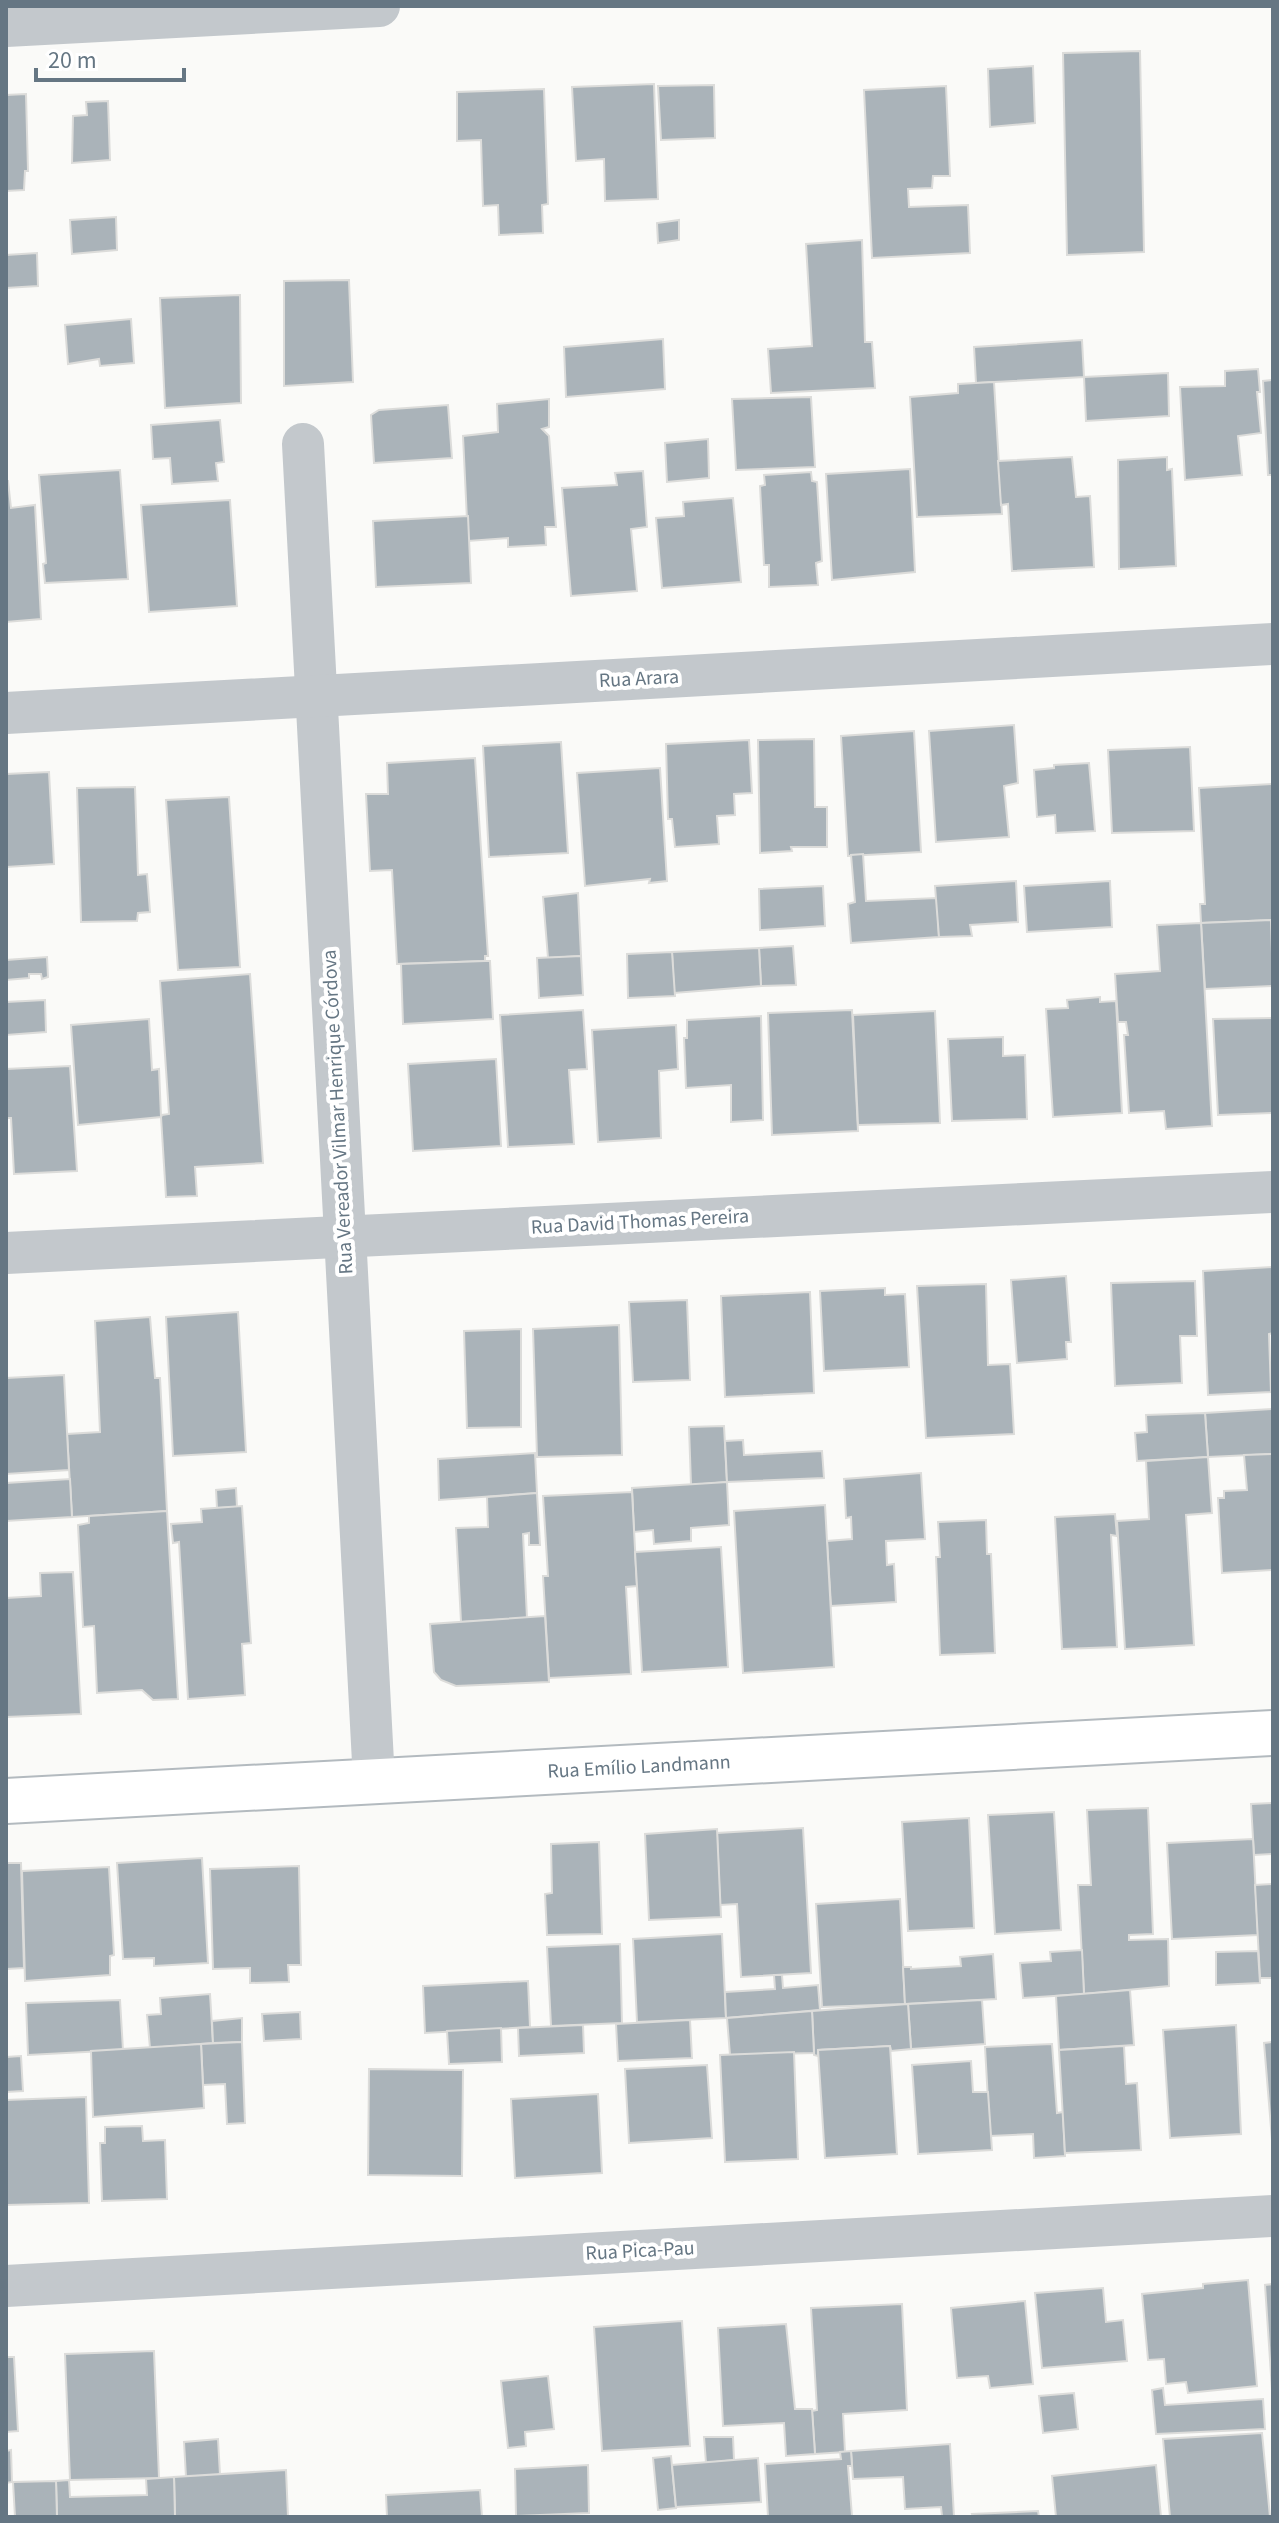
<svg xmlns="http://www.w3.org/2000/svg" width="1279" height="2523" font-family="'Source Sans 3',sans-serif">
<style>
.building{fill:#aab3b9;stroke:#dcdcda;stroke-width:2}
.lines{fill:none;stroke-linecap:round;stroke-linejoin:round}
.secondary-casing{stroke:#b3babf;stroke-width:48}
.street{stroke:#c3c8cc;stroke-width:42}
.secondary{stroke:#fff;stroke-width:44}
.labels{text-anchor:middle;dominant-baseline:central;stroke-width:8;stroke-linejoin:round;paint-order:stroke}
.street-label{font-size:20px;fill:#657683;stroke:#fff}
</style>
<rect width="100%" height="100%" fill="#fafaf8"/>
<g class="building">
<polygon points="1140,51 1144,252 1067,255 1063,53"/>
<polygon points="1033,66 1035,123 990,127 988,69"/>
<polygon points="654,84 658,199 605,201 604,159 576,161 572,87"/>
<polygon points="714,85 715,138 661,140 658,86"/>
<polygon points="946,86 950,176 933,176 932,188 908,189 909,207 968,205 970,253 872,258 864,90"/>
<polygon points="544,89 548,204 542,205 543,233 499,235 498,205 483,206 481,140 457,141 457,92"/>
<polygon points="26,94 28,171 25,171 24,190 6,191 6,95"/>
<polygon points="108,101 110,160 72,163 73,116 87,115 86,102"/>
<polygon points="116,217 117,250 72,254 70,220"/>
<polygon points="679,220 679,240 658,243 657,223"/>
<polygon points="862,240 865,342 872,342 875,388 771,393 768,349 812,346 806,244"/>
<polygon points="37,253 38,286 6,288 6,255"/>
<polygon points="349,280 353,382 284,386 284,281"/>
<polygon points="240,295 241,403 165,408 160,298"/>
<polygon points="131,319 134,363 100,366 99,359 68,364 65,325"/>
<polygon points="663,339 665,389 566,397 564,347"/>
<polygon points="1082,340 1084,377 976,383 974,347"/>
<polygon points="1258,369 1260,392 1257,392 1261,433 1238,436 1242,475 1185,480 1180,387 1225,386 1225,371"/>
<polygon points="1168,373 1169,416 1086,421 1084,377"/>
<polygon points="1273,380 1273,475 1268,475 1263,381"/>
<polygon points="994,382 1002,514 917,517 910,397 958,393 958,384"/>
<polygon points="811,397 815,467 736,470 732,399"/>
<polygon points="549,399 549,427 542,429 549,436 556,527 545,527 546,545 508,547 508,538 468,541 463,436 498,432 497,404"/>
<polygon points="448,405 452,458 374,463 371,415 379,410"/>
<polygon points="220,420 224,462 216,463 218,481 172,484 170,458 153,459 151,425"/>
<polygon points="708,439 709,478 667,482 665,443"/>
<polygon points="1072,457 1076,497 1090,496 1094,567 1012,571 1008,504 1001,505 998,461"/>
<polygon points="1167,457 1167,470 1172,469 1176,566 1119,569 1118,460"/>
<polygon points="910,469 915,572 832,580 826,474"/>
<polygon points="120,470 128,579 45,583 43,564 46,563 39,475"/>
<polygon points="643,471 647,527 631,529 637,591 571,596 562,488 617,485 615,473"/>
<polygon points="811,472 812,481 817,482 822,561 816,563 818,585 769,587 769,565 764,565 760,486 765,485 764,475"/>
<polygon points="6,481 8,481 11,508 35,505 41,619 6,622"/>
<polygon points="733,498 741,582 662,588 656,518 684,516 683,502"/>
<polygon points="230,500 237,606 149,612 141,505"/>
<polygon points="468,516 471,583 376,587 373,521"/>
<polygon points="1014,725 1018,783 1004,786 1009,837 936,842 929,731"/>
<polygon points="914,731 921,852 848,856 841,736"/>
<polygon points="814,739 815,807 827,807 827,847 791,847 792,851 760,853 758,740"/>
<polygon points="749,740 752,793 734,794 735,815 717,816 719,844 675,847 672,819 668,819 666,744"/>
<polygon points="561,742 568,853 489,857 483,746"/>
<polygon points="1190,747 1194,831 1112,833 1108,750"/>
<polygon points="475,758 488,956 485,956 485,961 397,964 392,870 370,871 366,794 388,794 387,763"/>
<polygon points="1089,763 1095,831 1056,833 1055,815 1037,817 1034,770 1054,768 1054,765"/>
<polygon points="660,768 667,881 649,883 650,879 585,886 577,773"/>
<polygon points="49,772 54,864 6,867 6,774"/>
<polygon points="1273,784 1273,920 1201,923 1200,904 1205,904 1199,788"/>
<polygon points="135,787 138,875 147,874 150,912 138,913 137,921 81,922 77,788"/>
<polygon points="229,797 240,967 178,970 166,800"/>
<polygon points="863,854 866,901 937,898 939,937 851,943 848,904 855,902 851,855"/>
<polygon points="1016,881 1018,922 970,925 972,936 939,937 935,886"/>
<polygon points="1110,881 1112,927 1027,932 1024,886"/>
<polygon points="823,886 825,926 760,930 759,889"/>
<polygon points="578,893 581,956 548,958 543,897"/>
<polygon points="1271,920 1273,986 1205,989 1201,923"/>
<polygon points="1201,923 1212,1126 1166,1129 1164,1111 1129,1113 1124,1035 1128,1035 1126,1022 1118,1022 1115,974 1160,971 1157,925"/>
<polygon points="793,946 796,985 761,986 759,948"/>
<polygon points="759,948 761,986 674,993 672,952"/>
<polygon points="672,952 675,996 628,998 627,954"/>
<polygon points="581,956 583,995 539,998 537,958"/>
<polygon points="47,957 48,977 42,979 41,974 29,974 29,978 6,980 6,960"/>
<polygon points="485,961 490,961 493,1019 403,1024 401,964"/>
<polygon points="250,974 263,1163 195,1167 197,1196 166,1197 161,1117 162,1115 169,1114 160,981"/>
<polygon points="1100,997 1100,1002 1116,1001 1122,1113 1053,1117 1046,1009 1068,1008 1067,1000"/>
<polygon points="45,1000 46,1032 6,1035 6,1002"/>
<polygon points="583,1010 587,1069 569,1070 574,1144 508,1147 500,1015"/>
<polygon points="852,1010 858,1131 772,1135 768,1013"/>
<polygon points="935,1011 940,1123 858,1125 853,1015"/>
<polygon points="761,1016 763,1120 731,1122 731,1085 686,1088 684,1038 687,1038 687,1020"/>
<polygon points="1273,1018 1273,1113 1218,1115 1213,1019"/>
<polygon points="149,1019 152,1070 159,1069 161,1117 78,1125 71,1025"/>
<polygon points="676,1025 678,1069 659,1071 661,1138 598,1142 592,1030"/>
<polygon points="1003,1037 1003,1056 1025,1055 1027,1119 952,1121 948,1039"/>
<polygon points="496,1059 501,1146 413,1151 408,1064"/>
<polygon points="70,1066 77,1171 14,1174 11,1118 6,1118 6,1069"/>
<polygon points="1273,1267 1273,1333 1269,1334 1271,1392 1208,1395 1203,1271"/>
<polygon points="1066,1276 1071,1342 1066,1342 1067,1359 1017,1363 1011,1280"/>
<polygon points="1195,1281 1197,1336 1180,1336 1182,1383 1115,1386 1111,1283"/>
<polygon points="986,1284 988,1365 1010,1364 1014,1434 926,1438 917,1286"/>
<polygon points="885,1288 885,1295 905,1294 909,1367 824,1371 820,1291"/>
<polygon points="810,1292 814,1393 725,1397 721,1296"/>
<polygon points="687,1300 690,1380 633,1382 629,1302"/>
<polygon points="238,1312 246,1452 173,1456 166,1317"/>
<polygon points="150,1317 155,1378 160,1378 167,1511 72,1517 67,1434 100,1432 95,1321"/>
<polygon points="619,1325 622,1455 537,1457 533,1329"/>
<polygon points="521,1329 521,1427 467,1428 464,1331"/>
<polygon points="64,1375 69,1470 6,1474 6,1378"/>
<polygon points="1273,1409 1273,1454 1208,1457 1205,1413"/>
<polygon points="1205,1413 1208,1457 1137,1461 1135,1433 1147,1432 1146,1415"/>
<polygon points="724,1426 727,1482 691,1485 689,1427"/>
<polygon points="743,1440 744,1455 822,1451 824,1478 727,1482 725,1441"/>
<polygon points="535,1453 537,1493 439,1500 438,1459"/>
<polygon points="1273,1454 1273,1570 1222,1573 1218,1498 1224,1498 1224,1491 1247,1490 1244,1455"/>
<polygon points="1208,1457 1212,1513 1186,1515 1194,1645 1125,1649 1117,1521 1149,1519 1146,1461"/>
<polygon points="921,1473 925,1539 886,1541 887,1565 894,1564 896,1602 831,1606 827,1541 852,1539 851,1517 846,1518 844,1479"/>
<polygon points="70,1479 72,1517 6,1521 6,1483"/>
<polygon points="727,1482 729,1525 691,1528 691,1541 654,1544 653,1530 634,1532 632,1488"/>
<polygon points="236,1488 237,1507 217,1508 216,1490"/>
<polygon points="632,1492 637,1586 626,1587 631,1674 549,1678 543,1576 548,1576 543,1496"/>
<polygon points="537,1493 540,1545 529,1545 529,1533 523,1534 527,1618 461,1622 456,1528 488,1527 487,1497"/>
<polygon points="825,1505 834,1667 743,1673 734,1511"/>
<polygon points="242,1506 251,1643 242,1644 245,1695 188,1699 179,1542 173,1543 171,1524 202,1522 201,1509"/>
<polygon points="167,1511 178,1699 153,1700 142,1690 97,1693 94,1626 83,1627 78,1525 89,1523 89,1516"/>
<polygon points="1115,1514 1117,1536 1111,1535 1117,1647 1062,1649 1055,1517"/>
<polygon points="986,1520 987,1554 991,1554 995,1653 940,1655 936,1557 940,1557 938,1522"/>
<polygon points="721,1547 728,1667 642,1672 635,1552"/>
<polygon points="73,1572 81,1714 6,1717 6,1598 41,1596 40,1573"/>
<polygon points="545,1616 549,1682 456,1686 441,1680 434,1672 430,1624"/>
<polygon points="1273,1803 1273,1854 1254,1855 1251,1804"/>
<polygon points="1148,1808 1153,1934 1129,1935 1129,1940 1168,1939 1169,1986 1084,1994 1078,1885 1091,1885 1087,1810"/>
<polygon points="1054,1812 1061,1930 995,1934 988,1815"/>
<polygon points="969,1818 974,1928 908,1931 902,1822"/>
<polygon points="803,1828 811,1973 741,1977 737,1904 720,1905 717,1833"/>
<polygon points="717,1829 721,1917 649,1920 645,1834"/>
<polygon points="1253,1839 1258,1935 1172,1939 1167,1843"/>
<polygon points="599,1842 602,1934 547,1935 545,1894 552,1893 551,1844"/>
<polygon points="202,1858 208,1963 154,1966 154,1958 123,1959 117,1863"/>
<polygon points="6,1863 21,1863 24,1968 6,1969"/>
<polygon points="299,1866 301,1965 288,1965 289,1982 250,1983 250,1968 213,1969 210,1869"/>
<polygon points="109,1867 114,1955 110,1956 110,1975 25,1981 22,1871"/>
<polygon points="1273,1884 1273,1978 1260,1978 1255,1885"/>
<polygon points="900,1899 905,2004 822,2007 816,1904"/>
<polygon points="722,1934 726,2018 637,2022 633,1939"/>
<polygon points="620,1944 622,2023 551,2026 547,1947"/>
<polygon points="1082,1950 1084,1994 1023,1998 1020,1963 1051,1961 1050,1952"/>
<polygon points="1258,1951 1260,1983 1216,1985 1216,1952"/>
<polygon points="993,1954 996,1999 905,2004 903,1967 911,1967 911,1969 961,1966 960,1957"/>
<polygon points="774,1975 782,1975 783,1988 818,1985 820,2010 726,2018 725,1992 775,1989"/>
<polygon points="528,1981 530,2027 425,2033 423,1986"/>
<polygon points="1130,1990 1134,2045 1059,2050 1056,1996"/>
<polygon points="210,1994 213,2043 150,2048 147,2015 161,2014 160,1998"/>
<polygon points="120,2000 123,2050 28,2055 26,2003"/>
<polygon points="982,2000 985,2044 911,2049 908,2004"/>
<polygon points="908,2004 911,2049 891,2051 890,2046 818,2050 818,2056 814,2055 812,2011"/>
<polygon points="812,2011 814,2053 730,2055 727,2018"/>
<polygon points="300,2012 301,2039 264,2041 262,2014"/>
<polygon points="242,2018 242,2042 213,2043 212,2021"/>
<polygon points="690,2020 692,2058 618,2061 616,2024"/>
<polygon points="583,2025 584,2053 519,2056 518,2028"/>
<polygon points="1236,2025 1241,2134 1170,2138 1163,2030"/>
<polygon points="501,2028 502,2062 449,2064 447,2031"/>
<polygon points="242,2042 245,2123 227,2124 225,2084 203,2085 201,2044"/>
<polygon points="1273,2042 1273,2140 1272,2140 1264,2043"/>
<polygon points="201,2044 204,2108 93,2117 91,2051"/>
<polygon points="1052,2044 1057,2113 1063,2112 1065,2156 1034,2158 1033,2134 990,2136 985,2047"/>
<polygon points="890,2046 897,2154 825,2158 818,2050"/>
<polygon points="1124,2046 1126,2084 1137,2083 1141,2150 1065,2153 1059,2050"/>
<polygon points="794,2052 798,2159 725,2162 720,2055"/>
<polygon points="21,2056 23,2091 6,2092 6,2057"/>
<polygon points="971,2061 973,2092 988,2092 992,2150 918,2154 912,2065"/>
<polygon points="707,2065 712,2138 629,2143 625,2069"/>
<polygon points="369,2069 463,2070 462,2176 368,2175"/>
<polygon points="598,2094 602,2173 515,2178 511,2099"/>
<polygon points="86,2097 89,2203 6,2205 6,2100"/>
<polygon points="142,2126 143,2141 165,2140 167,2199 102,2201 100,2143 105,2143 105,2127"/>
<polygon points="1248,2280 1257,2386 1188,2393 1186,2382 1166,2384 1164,2359 1148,2360 1142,2294 1203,2288 1203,2284"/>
<polygon points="1273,2284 1273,2390 1272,2390 1265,2285"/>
<polygon points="1103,2288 1106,2322 1123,2320 1127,2361 1042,2368 1035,2293"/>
<polygon points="1025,2301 1033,2384 990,2388 988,2376 957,2378 951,2308"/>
<polygon points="902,2304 907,2410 843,2414 845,2452 815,2454 812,2411 817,2410 811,2308"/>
<polygon points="682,2321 690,2446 602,2451 594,2327"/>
<polygon points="786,2324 795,2409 812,2409 815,2454 786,2456 784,2423 723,2426 718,2328"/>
<polygon points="154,2351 159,2478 70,2480 65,2354"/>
<polygon points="6,2357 14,2357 18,2431 6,2432"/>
<polygon points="548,2376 554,2429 525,2432 526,2446 508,2448 501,2381"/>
<polygon points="1163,2388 1165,2405 1263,2399 1265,2429 1156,2434 1152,2390"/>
<polygon points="1074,2393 1078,2429 1043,2433 1039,2396"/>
<polygon points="1262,2433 1270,2517 1170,2517 1163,2439"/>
<polygon points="704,2437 733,2437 734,2460 706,2463"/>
<polygon points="218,2439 220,2475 186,2477 184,2442"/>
<polygon points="950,2444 954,2517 925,2517 942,2516 941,2507 905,2509 903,2477 853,2479 851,2451"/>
<polygon points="11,2450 12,2482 6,2483 6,2451"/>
<polygon points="851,2451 852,2466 848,2466 852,2516 768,2517 765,2464 841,2459 840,2452"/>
<polygon points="671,2456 676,2508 658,2510 653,2458"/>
<polygon points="758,2458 761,2502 676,2507 672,2465"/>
<polygon points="588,2465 589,2513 516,2516 515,2469"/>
<polygon points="1156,2465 1161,2517 1056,2517 1052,2476"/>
<polygon points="286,2470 288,2517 175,2517 174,2477"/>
<polygon points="174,2477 175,2517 57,2517 56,2481 69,2480 70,2497 147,2495 146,2479"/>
<polygon points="56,2481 57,2517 15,2517 13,2482"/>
<polygon points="480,2490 482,2517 387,2517 386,2495"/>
<polygon points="1038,2511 1039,2517 973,2517 972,2514"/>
</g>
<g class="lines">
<defs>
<polyline id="secondary" points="6,1801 1273,1733"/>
</defs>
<use href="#secondary" class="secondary-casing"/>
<g class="street">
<polyline points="6,26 379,6"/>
<polyline points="303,444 374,1781"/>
<polyline points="6,713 1273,644"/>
<polyline points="6,1253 1273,1192"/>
<polyline points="6,2286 1273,2216"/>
</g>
<use href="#secondary" class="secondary"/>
</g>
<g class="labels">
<g class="street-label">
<text transform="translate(639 679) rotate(-3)">Rua Arara</text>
<text transform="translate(338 1112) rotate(-93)">Rua Vereador Vilmar Henrique Córdova</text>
<text transform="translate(640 1222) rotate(-3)">Rua David Thomas Pereira</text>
<text transform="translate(639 1767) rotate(-3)">Rua Emílio Landmann</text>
<text transform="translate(640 2251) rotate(-3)">Rua Pica-Pau</text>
</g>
</g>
<rect width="1279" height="2523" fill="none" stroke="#657683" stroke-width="16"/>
<path d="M36 68v12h148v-12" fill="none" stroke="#657683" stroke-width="4"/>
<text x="48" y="68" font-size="24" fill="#657683" stroke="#ffffff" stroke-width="6" paint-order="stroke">20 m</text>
</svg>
